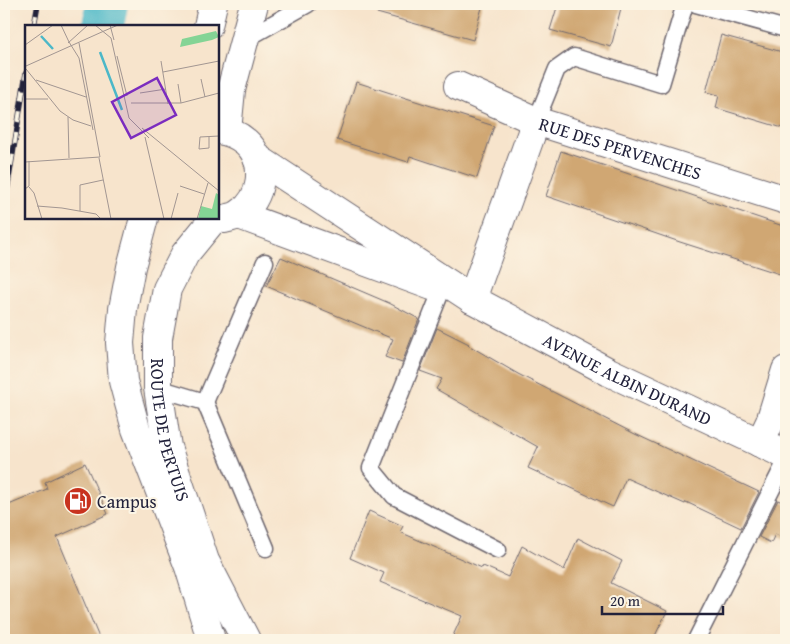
<svg xmlns="http://www.w3.org/2000/svg" width="790" height="644" font-family="'Gentium Book Plus',serif">
<style>
.lines{fill:none;stroke-linecap:round;stroke-linejoin:round}
.canal{stroke:#4cb8c8;stroke-width:42}
.building{fill:#d0a773}
.lane-casing{stroke:#6d666e;stroke-width:19}
.street-casing{stroke:#6d666e;stroke-width:30}
.secondary-casing{stroke:#6d666e;stroke-width:30}
.lane{stroke:#fff;stroke-width:16}
.street{stroke:#fff;stroke-width:28}
.secondary{stroke:#fff;stroke-width:28}
.rail-casing{stroke:#22223b;stroke-width:5.5}
.rail{stroke:#fcf5e5;stroke-width:4;stroke-dasharray:11;stroke-linecap:butt}
.labels{text-anchor:middle;dominant-baseline:central;stroke-width:4;stroke-linejoin:round;paint-order:stroke}
.street-label{font-size:18px;fill:#22223b;stroke:#fcf5e5}
.poi-label{font-size:18px;fill:#22223b;stroke:#fcf5e5;text-anchor:start}
.inset-river{fill:none;stroke:#4cb8c8;stroke-width:2.5}
.inset-road{fill:none;stroke:#a29692;stroke-width:1}
.view{fill:#7b2cbf;fill-opacity:0.15;stroke:#7b2cbf;stroke-width:2.5}
.inset-edge{fill:none;stroke:#22223b;stroke-width:2.5}
</style>
<rect width="100%" height="100%" fill="#fcf5e5"/>
<filter id="ink" filterUnits="userSpaceOnUse"><feTurbulence type="fractalNoise" baseFrequency=".02" numOctaves="2"/><feDisplacementMap in="SourceGraphic" scale="10" xChannelSelector="R" yChannelSelector="G"/><feConvolveMatrix kernelMatrix="1 2 1 2 8 2 1 2 1" color-interpolation-filters="sRGB"/></filter>
<filter id="wash" filterUnits="userSpaceOnUse"><feTurbulence type="fractalNoise" baseFrequency=".0096" numOctaves="4" result="noise"/><feDisplacementMap in="SourceGraphic" scale="20" xChannelSelector="R" yChannelSelector="G"/><feGaussianBlur stdDeviation="1.12" result="paint"/><feColorMatrix in="noise" values="0 0 0 0 0 0 0 0 0 0 0 0 0 0 0 0 0 1.4 0 .05"/><feComposite in="paint" operator="in"/></filter>
<g filter="url(#wash)">
<rect width="100%" height="100%" fill="#f7e4cc"/>
<g class="lines">
<polyline class="canal" points="103,26 107,4"/>
</g>
<g id="blocks">
<g class="building">
<polygon points="378,4 483,4 473,40 377,13"/>
<polygon points="558,4 622,4 611,47 550,30"/>
<polygon points="721,35 786,53 786,129 716,108 719,95 706,92"/>
<polygon points="356,82 494,126 477,178 410,156 408,162 337,140"/>
<polygon points="561,151 786,227 786,276 680,242 546,196"/>
<polygon points="281,257 389,303 419,319 402,363 385,357 393,339 266,286"/>
<polygon points="437,328 469,344 468,345 518,374 635,434 759,492 741,528 686,502 685,504 626,478 613,507 528,468 538,447 436,389 442,379 420,371"/>
<polygon points="85,463 108,514 57,537 100,640 4,640 4,507 47,489 45,482"/>
<polygon points="778,500 786,504 786,539 775,534 771,543 759,537"/>
<polygon points="369,511 403,526 400,532 482,568 483,566 508,577 522,546 564,570 578,538 622,561 611,583 667,611 653,640 451,640 462,616 380,582 384,573 350,558"/>
</g>
</g>
</g>
<g filter="url(#ink)">
<use href="#blocks" fill-opacity="0" stroke="#6d666e" stroke-width="1"/>
<g class="lines">
<defs>
<g id="lane">
<polyline points="696,4 786,29"/>
<polyline points="244,40 308,4"/>
<polyline points="536,121 557,69 574,57 661,84 685,4"/>
<polyline points="442,289 371,468 394,496 498,550"/>
<polyline points="158,388 205,402 266,548"/>
<polyline points="205,402 265,262"/>
<polyline points="696,640 786,461"/>
</g>
<g id="street">
<path id="s1" d="M458 86 536 121 786 200"/>
<polyline points="472,299 536,121"/>
<polyline points="760,443 770,422 786,370"/>
</g>
<g id="secondary">
<polyline points="208,26 213,4"/>
<path d="M218 130C228 131 238 135 246 142 268 161 263 200 239 214 235 217 229 218 224 219"/>
<polyline points="227,131 231,90 254,4"/>
<path id="s2" d="M257 158 472 299 609 372 786 455"/>
<polyline points="239,215 432,286"/>
<polyline points="144,218 131,267 123,309 120,343 123,381 136,429 189,567 210,636 210,640"/>
<path id="s3" d="M212 221 185 254 167 289 158 338V388L167 447 205 561 246 640"/>
</g>
</defs>
<use href="#lane" class="lane-casing"/>
<use href="#street" class="street-casing"/>
<use href="#secondary" class="secondary-casing"/>
<use href="#lane" class="lane"/>
<use href="#street" class="street"/>
<use href="#secondary" class="secondary"/>
<defs>
<g id="rail">
<polyline points="34,26 38,4"/>
<polyline points="4,209 26,73"/>
</g>
</defs>
<use href="#rail" class="rail-casing"/>
<use href="#rail" class="rail"/>
</g>
</g>
<defs>
<symbol id="fuel-disc" viewBox="-11 -11 22 22"><circle r="9.5" fill="#c8321e" stroke="#fcf5e5"/><path d="M-5.5-6h7V0h2V4h1.3V-2.5L3-4.5l.8-.8L6-3V5H2.5V1h-1V6h-7ZM-4.2-4.7v3.2H.2V-4.7Z" fill="#fff"/></symbol>
</defs>
<g fill-rule="evenodd">
<use href="#fuel-disc" x="62" y="485" width="32" height="32"/>
</g>
<g class="labels">
<g class="street-label">
<text stroke="none"><textPath href="#s1" startOffset="174">RUE DES PERVENCHES</textPath></text>
<text stroke="none"><textPath href="#s2" startOffset="432">AVENUE ALBIN DURAND</textPath></text>
<text stroke="none"><textPath href="#s3" startOffset="225">ROUTE DE PERTUIS</textPath></text>
</g>
<g class="poi-label">
<text x="97" y="501">Campus</text>
</g>
</g>
<g transform="translate(25 25)">
<rect width="194" height="194" fill="#f7e4cc"/>
<path d="M191 6 194 12 187 15 155 22 157 14ZM191 168 194 170V194H173L176 181 187 184Z" fill="#84d495"/>
<path class="inset-river" d="M16 11 28 24M75 27 97 85"/>
<path class="inset-road" d="M36 0 44 17M70 0 86 13 104 93 124 113M85 0 89 15M79 6 93 0M44 17 54 33 68 105M43 18 63 0M0 20 28 0M92 31 102 71M136 36 143 79M1 41 79 6M1 44 35 86 48 95 66 101M138 47 194 36M176 54 180 72M11 55 61 72M153 59 156 78M115 68 141 64M0 74H23M106 78H156L194 68M43 92 44 133M117 103 194 166M120 112 139 194M184 112V123L174 124 175 112 194 111M74 133 86 194M0 137 75 132 54 18M155 161 179 169M4 162 9 168 17 194M0 164 4 161V136M12 181 37 183 71 189 76 194M55 186V160L78 155M146 194 153 168M172 194 183 158"/>
<path class="view" d="M132 53 151 90 106 113 87 77Z"/>
<rect width="194" height="194" class="inset-edge"/>
</g>
<rect width="790" height="644" fill="none" stroke="#fcf5e5" stroke-width="20"/>
<path d="M602 606v8h121v-8" fill="none" stroke="#22223b" stroke-width="2.5"/>
<text x="610" y="606" font-size="15" fill="#22223b" stroke="#fcf5e5" stroke-width="4" paint-order="stroke">20 m</text>
</svg>
